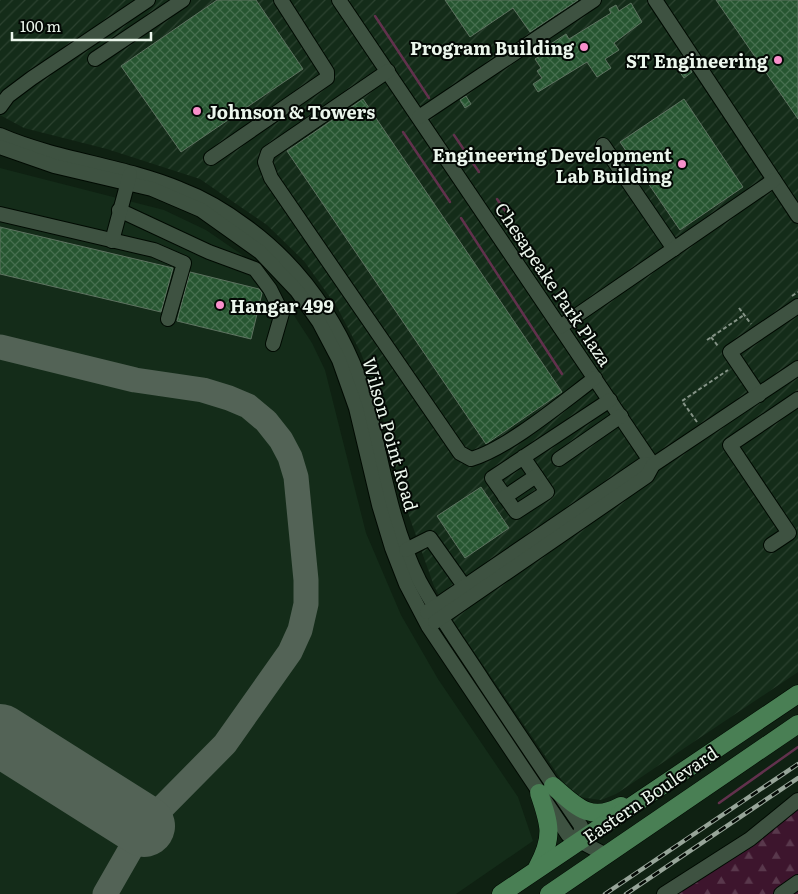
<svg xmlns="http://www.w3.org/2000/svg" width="798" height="894" font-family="Literata,serif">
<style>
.built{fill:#142c19}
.industrial{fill:url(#industrial-furrows)}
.forest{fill:url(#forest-firs)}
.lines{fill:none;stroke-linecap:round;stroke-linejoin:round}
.stream{stroke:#62314d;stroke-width:2.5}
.taxiway{stroke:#536356;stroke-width:25}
.runway{stroke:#536356;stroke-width:62}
.building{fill:url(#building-cross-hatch);stroke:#5e7361}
.minor-casing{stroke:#000a02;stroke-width:16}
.major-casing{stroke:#000a02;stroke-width:19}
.path{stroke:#849386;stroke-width:2;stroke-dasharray:4 2.5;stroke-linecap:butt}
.minor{stroke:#3e5241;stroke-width:14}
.major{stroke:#497f54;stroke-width:18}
.rail-casing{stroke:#97a599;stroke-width:4.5}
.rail{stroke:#030804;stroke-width:2.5;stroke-dasharray:8;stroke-linecap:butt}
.poi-dot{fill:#f890cb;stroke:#030804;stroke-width:2}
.labels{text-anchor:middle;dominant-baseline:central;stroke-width:4;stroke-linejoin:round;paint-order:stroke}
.poi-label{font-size:18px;font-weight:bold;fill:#ebf6ec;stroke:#030804;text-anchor:end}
.street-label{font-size:18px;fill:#ebf6ec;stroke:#030804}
</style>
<defs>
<pattern id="industrial-furrows" width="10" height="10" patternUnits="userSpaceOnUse" patternTransform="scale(1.25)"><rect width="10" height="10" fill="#142c19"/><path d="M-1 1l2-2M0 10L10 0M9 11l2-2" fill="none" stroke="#2b412f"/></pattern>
<pattern id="forest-firs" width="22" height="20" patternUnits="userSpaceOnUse" patternTransform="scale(1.25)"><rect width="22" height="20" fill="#3d152d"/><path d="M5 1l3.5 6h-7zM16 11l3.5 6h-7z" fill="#59384c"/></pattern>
<pattern id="building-cross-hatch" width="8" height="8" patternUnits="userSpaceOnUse" patternTransform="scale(1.25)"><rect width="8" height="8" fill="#275631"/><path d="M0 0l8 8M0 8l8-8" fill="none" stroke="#466f4f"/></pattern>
</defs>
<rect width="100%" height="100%" fill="#0f2112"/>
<polygon class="built" points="0,168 164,210 206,230 241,254 276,288 312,343 325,370 366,533 401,615 438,679 518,797 533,841 456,894 0,894"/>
<polygon class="industrial" points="0,0 798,0 798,672 616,794 601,800 580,797 565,785 453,621 434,586 403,499 379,403 361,353 337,307 304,261 267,225 200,179 107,149 24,128 0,115"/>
<polygon class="forest" points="798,810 798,894 677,894"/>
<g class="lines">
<g class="stream">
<polyline points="375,16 429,98"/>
<polyline points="403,132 450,202"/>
<polyline points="454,135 479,172"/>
<polyline points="497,199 508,215"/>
<polyline points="461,218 562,374"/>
<polyline points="719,803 798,747"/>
</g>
<polyline class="taxiway" points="0,347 135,380 203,390 229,398 248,406 266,421 281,440 290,457 296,477 306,580 306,604 300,630 290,652 225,744 144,826 105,894"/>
<polyline class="runway" points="0,735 144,826"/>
</g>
<g class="building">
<polygon points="217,0 256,0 303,69 181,152 121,66"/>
<polygon points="445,0 578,0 530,32 513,8 470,37"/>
<polygon points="716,0 798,0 798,119"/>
<polygon points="631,3 642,22 614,43 619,50 605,59 611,68 597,77 587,62 538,92 533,84 542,78 537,71 541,68 535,59 551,49 549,45 566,34 569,39 611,13 609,9 616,5 619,11"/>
<polygon points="687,65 692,72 684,78 679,71"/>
<polygon points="466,96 471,104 465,108 460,100"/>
<polygon points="363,99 562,392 486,444 287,151"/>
<polygon points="684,99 743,187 680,230 620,142"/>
<polygon points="0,227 173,268 161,312 0,274"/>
<polygon points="190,272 259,289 262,293 251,339 177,321"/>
<polygon points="481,487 509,528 465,558 437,516"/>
</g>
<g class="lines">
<defs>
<g id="minor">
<polyline points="339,0 653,465"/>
<polyline points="655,0 798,216"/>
<polyline points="95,59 183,0"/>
<path d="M388 71 268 153 265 162 271 178 460 453 471 459C507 449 563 402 595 378"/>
<polyline points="0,107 8,96 32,78 148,0"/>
<polyline points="419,117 594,0"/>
<path d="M0 135C58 160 122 165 180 189 204 198 227 212 247 227 310 273 353 343 371 418 384 473 393 528 419 580 438 615 462 648 484 682 516 730 548 778 581 826L580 842"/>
<polyline points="603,145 674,249"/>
<polyline points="0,147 54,166 152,189 201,210 260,252 297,291 319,322 339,360 356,408 379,505 392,548 406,584 428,626 568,835 606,855"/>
<polyline points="211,158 327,78 327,72 281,0"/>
<polyline points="119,210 209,252 255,269 270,289 282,313 273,344"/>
<polyline points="0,214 154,250 184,263 168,319"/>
<polyline points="112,241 130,174"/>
<polyline points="560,327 774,180"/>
<polyline points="759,395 730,352 798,306"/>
<polyline points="523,457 547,492 516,512 492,478 610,400"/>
<polyline points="559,459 621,416"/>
<polyline points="505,497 536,476"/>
<polyline points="771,545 789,533 730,445 798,399"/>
<polyline points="406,550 430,538 469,593"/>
<polyline points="427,612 644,464 653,465"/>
<polyline points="435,622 647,476 653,465 798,368"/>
<polyline points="664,894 750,839 798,800"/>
<polyline points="781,894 798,882"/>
</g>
<g id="major">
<path d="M553 786C576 806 590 823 621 806"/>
<path d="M537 868C554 837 550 825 539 793"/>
<polyline points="501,894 798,694"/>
<polyline points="549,894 798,724"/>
</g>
</defs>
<use href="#minor" class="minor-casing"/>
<use href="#major" class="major-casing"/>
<g class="path">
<polyline points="792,296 798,292"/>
<polyline points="739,308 751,324"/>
<polyline points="711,337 718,346"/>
<polyline points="707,340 744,315"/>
<polyline points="697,422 682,401 728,370"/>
</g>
<use href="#minor" class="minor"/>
<use href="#major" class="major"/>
<defs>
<g id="rail">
<polyline points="605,894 798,764"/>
<polyline points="626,894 798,778"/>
</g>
</defs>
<use href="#rail" class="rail-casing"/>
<use href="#rail" class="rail"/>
</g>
<g class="poi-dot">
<circle cx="584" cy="47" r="5"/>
<circle cx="778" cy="60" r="5"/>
<circle cx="197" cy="111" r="5"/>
<circle cx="682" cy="164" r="5"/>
<circle cx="220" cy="305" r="5"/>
</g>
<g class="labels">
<g class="poi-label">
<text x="574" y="47">Program Building</text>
<text x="768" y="60">ST Engineering</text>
<text x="207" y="111" text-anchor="start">Johnson &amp; Towers</text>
<text x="672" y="154">Engineering Development<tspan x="672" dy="21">Lab Building</tspan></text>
<text x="230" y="305" text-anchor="start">Hangar 499</text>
</g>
<g class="street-label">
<text transform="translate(554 284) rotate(56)">Chesapeake Park Plaza</text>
<text transform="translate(391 434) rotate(74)">Wilson Point Road</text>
<text transform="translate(650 794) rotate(-34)">Eastern Boulevard</text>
</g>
</g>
<path d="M12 32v8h139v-8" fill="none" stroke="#ebf6ec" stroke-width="2.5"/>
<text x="20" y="32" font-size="15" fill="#ebf6ec" stroke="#030804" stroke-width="4" paint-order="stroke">100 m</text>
</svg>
